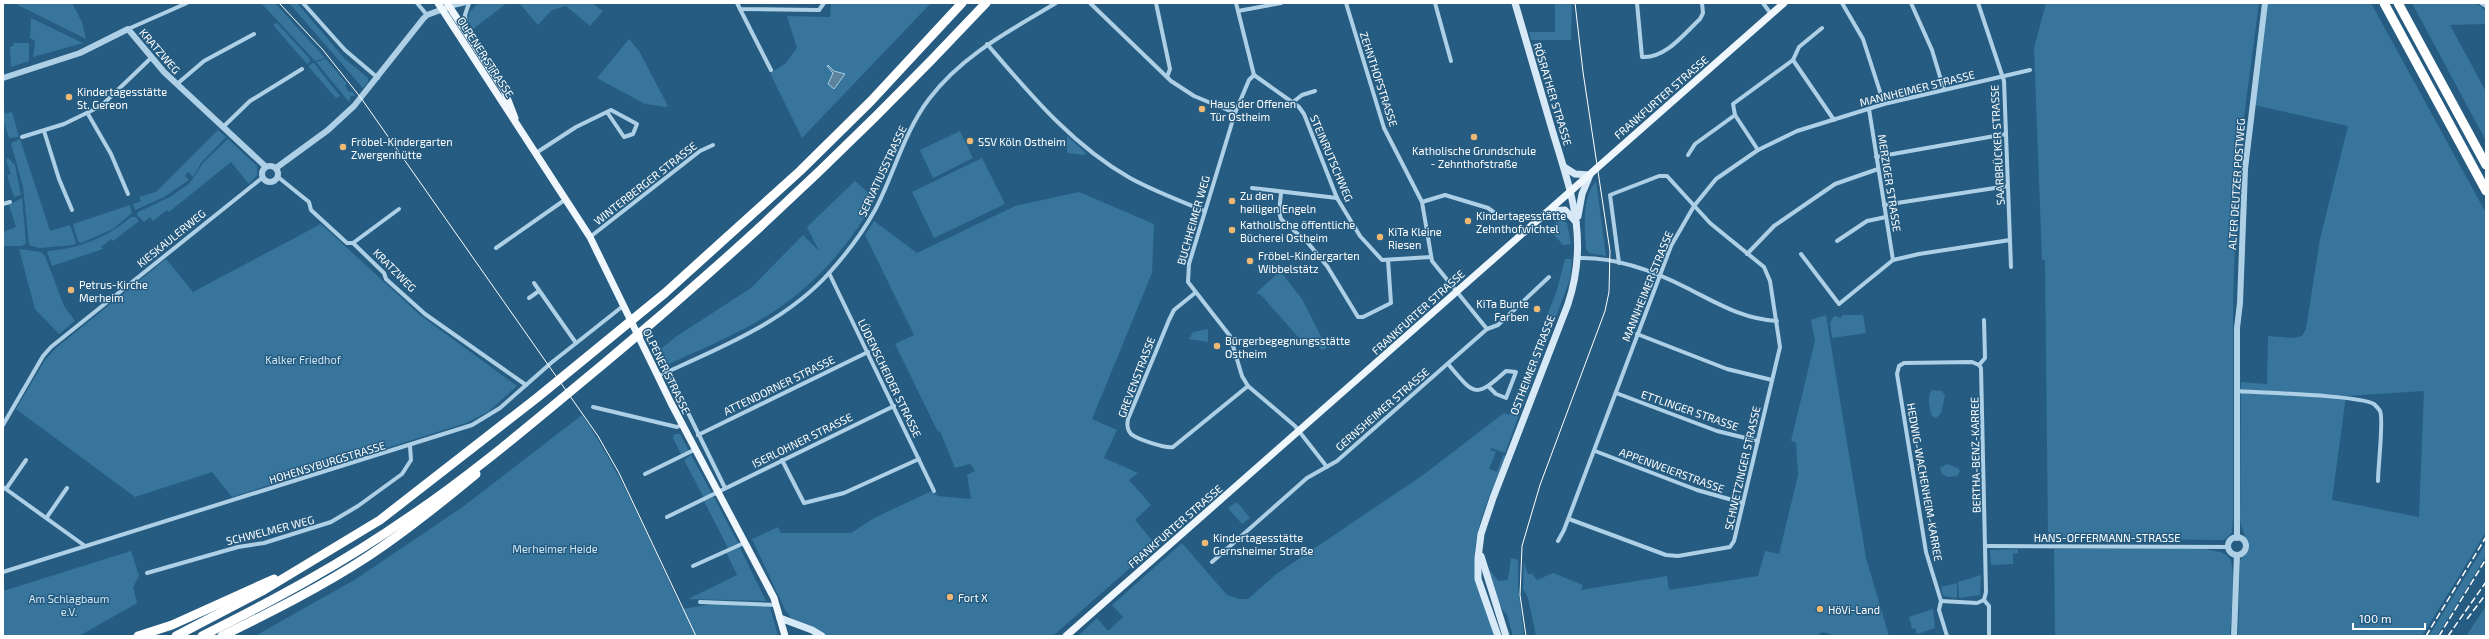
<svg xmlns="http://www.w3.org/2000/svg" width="2489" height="639" font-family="'Exo 2',sans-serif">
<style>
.green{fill:#37759c;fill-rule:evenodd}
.water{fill:#5e849d;stroke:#a2cde7}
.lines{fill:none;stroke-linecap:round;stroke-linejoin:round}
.minor{stroke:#aed0e6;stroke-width:4}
.tertiary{stroke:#aed0e6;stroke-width:6}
.secondary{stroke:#d7e9f6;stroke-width:7}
.primary{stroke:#eff7fd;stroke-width:7}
.motorway{stroke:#fff;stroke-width:9}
.tram{stroke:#fff;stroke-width:1}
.rail{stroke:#fff;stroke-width:1.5;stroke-dasharray:7 3;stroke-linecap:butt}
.poi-dot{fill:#efb873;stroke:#265c81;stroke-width:1.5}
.labels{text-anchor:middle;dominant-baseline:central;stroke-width:3;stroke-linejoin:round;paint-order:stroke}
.street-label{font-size:11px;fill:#fff;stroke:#265c81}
.poi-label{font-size:11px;fill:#fff;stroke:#265c81;text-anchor:start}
.park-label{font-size:11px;fill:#d1e7f5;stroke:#265c81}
</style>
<rect width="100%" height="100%" fill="#265c81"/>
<g class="green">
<polygon points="14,3 72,3 82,22 86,39"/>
<polygon points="261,3 275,3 325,58 315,61"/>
<polygon points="289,3 297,3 345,59 368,78 368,82 363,88"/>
<polygon points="478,3 507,3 473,29 468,22 469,13"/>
<polygon points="519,3 592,3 603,11 590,26 566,6 552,10 538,25"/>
<polygon points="831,3 931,3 802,138 770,73 785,64 797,48 787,16 830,17"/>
<polygon points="1555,3 1572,3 1571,40 1531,40 1529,32 1555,32"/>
<polygon points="2046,3 2259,3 2237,170 2233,308 2233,517 2232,533 2224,540 2048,538 2045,260 2042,260 2034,48"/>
<path d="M2267 3H2371L2486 213V532L2422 636H2238L2240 561C2242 557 2246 555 2248 551 2250 546 2241 529 2240 520L2241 382 2267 384 2268 336 2294 338 2302 336 2306 329 2320 239 2348 126 2254 105ZM2424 391 2419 517 2332 500 2346 396Z"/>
<polygon points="2412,3 2475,3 2486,10 2486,24 2450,25 2486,92 2486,141"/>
<polygon points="31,18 83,43 33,57 35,41 30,38"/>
<polygon points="277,23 309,58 310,62 307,64 273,25"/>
<polygon points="629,39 639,51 668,106 666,107 645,104 597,78"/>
<polygon points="13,43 29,43 29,61 11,67 10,47 14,45"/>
<polygon points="326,59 347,84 345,86 349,92 353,92 355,96 351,96 349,102 316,62"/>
<polygon points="313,63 314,63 340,96 336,98 308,66"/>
<polygon points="3,108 5,114 12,112 19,137 9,138 3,119"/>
<polygon points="218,130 226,137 201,163 193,177 188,172 185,176 189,180 164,197 135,210 133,204 141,201 139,197 156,192"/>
<polygon points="960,131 973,158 933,178 920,150"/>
<polygon points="1067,136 1086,153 1084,155 1067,153"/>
<polygon points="20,139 50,231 70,225 76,242 74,245 39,248 29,245 23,187 11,143"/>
<polygon points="228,139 257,166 257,175 249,184 231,162 169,212 167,210 153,221 150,217 144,222 137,215 138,212 170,197 190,183 203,163"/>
<polygon points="8,158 15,165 21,195 14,197 7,175 11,174 6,160"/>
<polygon points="982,158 1005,204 934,238 912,192"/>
<path d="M855 181 875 199C848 249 808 293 758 321 729 338 697 351 667 365L657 352 677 336 751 288 803 235 819 251 807 227Z"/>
<path d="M1596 181 1606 256 1589 253 1586 249C1585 228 1581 199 1596 181Z"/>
<polygon points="1079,192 1154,224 1152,273 1092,419 1117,430 1104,458 1138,473 1129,480 1151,505 1135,520 1156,545 1053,636 827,636 791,618 785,610 752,539 778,527 781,533 851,533 874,518 932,491 938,496 971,499 967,475 975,471 970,464 955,468 940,431 938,432 895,344 914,335 865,235 874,221 917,253 1015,206"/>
<polygon points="22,198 26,243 22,246 3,246 3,232 16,227 9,205"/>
<polygon points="130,205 132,213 113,229 81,243 78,241 73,224"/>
<path d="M131 217H136L139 221 113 241 111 239 101 247 103 249 52 266 47 252 48 251C78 249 108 237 131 217Z"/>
<polygon points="1560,219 1567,223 1571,244 1563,245 1549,229"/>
<polygon points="321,224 420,315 517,386 488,412 466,423 232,497 212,472 135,497 16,409 45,360 56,348 166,259 193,292"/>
<polygon points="19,249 41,252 45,256 64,306 75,321 59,334 35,309"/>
<polygon points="1565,259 1572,259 1570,279 1521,411 1512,408 1557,290"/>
<polygon points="1280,271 1302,299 1327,348 1322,350 1315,342 1308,348 1261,295 1256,293"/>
<polygon points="1826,315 1866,558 1889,636 1837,636 1822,632 1817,636 1536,636 1528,598 1523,589 1524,562 1528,574 1532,574 1537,580 1553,573 1583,585 1581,590 1667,576 1669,590 1758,576 1765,551 1779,554 1798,475 1796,442 1791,441 1815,341 1811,320"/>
<polygon points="1842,315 1863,315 1866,333 1832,338 1830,323 1834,316 1841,318"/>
<polygon points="1208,329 1208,342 1189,339 1193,332"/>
<path d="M1932 390 1942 391 1945 396 1941 413 1936 418 1932 416C1929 407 1927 397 1932 390Z"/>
<path d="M1512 409 1520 412 1505 453 1491 448 1490 450 1496 452 1489 469 1497 472 1503 455 1507 456C1493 488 1472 529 1475 565 1476 585 1489 616 1495 636H1078L1097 618 1108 631 1123 617 1112 605 1182 543 1227 595 1239 599H1248L1275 575 1423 475 1504 413 1509 415Z"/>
<path d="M582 415C623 475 651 545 682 609L713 604 770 607 778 636H255L356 579 464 506Z"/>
<polygon points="675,434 680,434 689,451 681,454 673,438"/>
<polygon points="691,455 712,494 704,498 684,460"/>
<polygon points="1947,464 1958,468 1960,471 1957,476 1948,477 1942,474 1940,468"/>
<polygon points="714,497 738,543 728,548 704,501"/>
<polygon points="1237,502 1250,518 1242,524 1228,508"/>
<polygon points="2486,543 2486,556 2437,636 2429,636"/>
<polygon points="739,546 766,601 688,599 737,575 726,552"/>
<polygon points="2018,549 2018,553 2013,554 2013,564 1991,565 1990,550"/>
<path d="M2054 549H2205C2213 551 2225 551 2230 559 2236 569 2231 621 2230 636H2055Z"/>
<polygon points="131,551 139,576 133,587 137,603 79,636 3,636 3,591"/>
<polygon points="1511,558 1518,560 1518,587 1524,636 1513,636 1507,615 1498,603 1487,566 1498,581 1508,580"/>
<polygon points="1981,575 1980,595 1959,598 1958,582"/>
<polygon points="1957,583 1957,598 1943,596 1941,587"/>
<polygon points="2486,606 2486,636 2466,636"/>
<polygon points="1933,609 1935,628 1917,634 1915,628 1912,629 1909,617"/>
</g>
<polygon class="water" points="828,65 834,71 845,74 834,89 828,84 833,73 827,66"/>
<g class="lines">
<g class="minor">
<polyline points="303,3 345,50 378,78"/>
<polyline points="417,3 427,15"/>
<polyline points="737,3 740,9 819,10 824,3"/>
<polyline points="1090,3 1171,81 1194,96 1235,113"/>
<polyline points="1156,3 1170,69 1167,77"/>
<polyline points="1236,3 1254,75 1299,107 1304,114 1337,198 1360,236 1382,260 1431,257"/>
<polyline points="1346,3 1384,128 1422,202 1432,261 1487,329"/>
<polyline points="1435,3 1451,61"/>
<path d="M1637 3 1642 57C1665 59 1684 34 1700 19L1703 13 1702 3"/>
<polyline points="1763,3 1771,14"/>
<polyline points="1842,3 1863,39 1884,104"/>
<polyline points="1911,3 1932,50 1944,90"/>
<polyline points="1978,3 2004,81 2011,267"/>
<polyline points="2481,3 2486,6"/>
<polyline points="449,7 466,3"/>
<polyline points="740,9 771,70"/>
<polyline points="1238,11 1281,3"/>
<polyline points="128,29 187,3"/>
<polyline points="466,29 465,15 469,3"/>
<path d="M987 44C1030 94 1072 145 1130 178 1154 191 1180 201 1205 211"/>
<polyline points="1793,60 1834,120"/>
<polyline points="1254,75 1249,80 1235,113 1189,264 1188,282 1230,336 1242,376 1248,386 1295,426 1327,467"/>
<polyline points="177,84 204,61 254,34"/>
<polyline points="1293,102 1302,95 1315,91"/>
<polyline points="1869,109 1893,260"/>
<polyline points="88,114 111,154 128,194"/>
<polyline points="223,127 250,101 302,69"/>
<polyline points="44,131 59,179 72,210"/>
<polyline points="22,137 64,124 101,106 151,58"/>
<polyline points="1758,150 1735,115 1733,104 1793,60 1799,47 1822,28"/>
<polyline points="536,153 576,127 611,110 637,124 633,134 624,137 607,112"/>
<polyline points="1688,155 1695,144 1735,115"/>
<polyline points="1876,157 2006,134"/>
<polyline points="278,177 309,202 311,210 347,243 353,243 384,273 386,279 425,314 526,385"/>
<polyline points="1252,188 1337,198"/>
<polyline points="1281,193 1279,212 1281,219 1308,243 1327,266 1358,317 1363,317 1391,303 1388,260"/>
<polyline points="1422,202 1445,195 1488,208 1495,213"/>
<polyline points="3,204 10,202"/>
<polyline points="1884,205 2008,186"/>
<polyline points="590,237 700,151 713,145"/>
<polyline points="1837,241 1867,221 1886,217"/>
<polyline points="353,243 399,209"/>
<polyline points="496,248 566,199"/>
<polyline points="1747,254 1774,226 1835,184 1878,169"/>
<polyline points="1801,254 1839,304 1893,260 1919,254 2010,240"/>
<path d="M1579 258C1615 257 1654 271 1687 288 1717 303 1742 319 1777 321"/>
<polyline points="829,273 934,491"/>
<polyline points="534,283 576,343"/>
<path d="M1195 293 1174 310 1169 320 1128 419C1127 424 1127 430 1131 434 1137 439 1166 449 1173 447L1248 386"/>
<polyline points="529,298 539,291"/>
<polyline points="1637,334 1727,369 1772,380"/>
<path d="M1448 364C1474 394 1474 400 1506 371L1516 372 1506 398 1496 394 1489 387"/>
<polyline points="1979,365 1985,358 1984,320"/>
<polyline points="668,372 725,488"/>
<path d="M658 376C718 349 786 322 830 272 847 253 863 232 875 210 894 174 904 132 929 99 962 55 1011 30 1056 3"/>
<path d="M2237 391C2262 393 2357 395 2374 404 2376 406 2379 409 2380 411 2384 418 2378 467 2378 481"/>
<polyline points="1616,393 1717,431 1758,441"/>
<polyline points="593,407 677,427 682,425"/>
<polyline points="3,425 43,356 51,347 262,178"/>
<polyline points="698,435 868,352"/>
<polyline points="1595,451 1697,490 1743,503"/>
<polyline points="782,460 804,503 844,493 919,459"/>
<polyline points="645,474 696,449"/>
<polyline points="3,487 85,546"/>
<polyline points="6,489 26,460"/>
<polyline points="47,517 67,488"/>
<polyline points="667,517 894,406"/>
<polyline points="1569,519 1666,555 1678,556 1730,547 1734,541 1780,347 1770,281 1764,267 1710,223 1667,176 1659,176 1610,195 1619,263"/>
<polyline points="1558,541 1564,530 1671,246 1694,206 1716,179 1758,150 1797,131 1884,104 2030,70"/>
<polyline points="1986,546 2229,547"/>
<polyline points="1212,562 1307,478 1337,461 1487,329 1498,325 1549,277"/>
<polyline points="693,566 744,543"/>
<polyline points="3,572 472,425 500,408 551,363 623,306"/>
<polyline points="147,573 238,547 264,543 331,522 358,506 402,474 411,460 410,446"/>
<polyline points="1984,600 1989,606 1989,636"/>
<polyline points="1941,601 1926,552 1897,374 1899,366 1904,363 1972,362 1979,365 1981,368 1986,592 1984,600"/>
<polyline points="1941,601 1977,603 1984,600"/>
<polyline points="1941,601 1939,610 1947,636"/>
<polyline points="700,602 776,605"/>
</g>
<g class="tertiary">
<polyline points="3,78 80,53 128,29 164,72 265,166"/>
<circle cx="270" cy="174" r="8"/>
<polyline points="276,168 328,130 354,106 423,19 427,15 446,8"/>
<circle cx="2237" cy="546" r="9"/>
<polyline points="2237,538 2237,328 2240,303 2245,169 2265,3"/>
<polyline points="2234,636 2237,555"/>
</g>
<g class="secondary">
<polyline points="1564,167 1575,174 1590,175 1582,194 1578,216"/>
<polyline points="1550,211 1565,210 1576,222"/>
<polyline points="1481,556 1506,636"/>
<polyline points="780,618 812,630 822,636"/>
<path d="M1498 636 1478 579V558L1481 534 1493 498 1568 304C1590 237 1570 190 1551 126 1539 85 1527 44 1515 3"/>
</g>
<g class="primary">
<polyline points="438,3 590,237 671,403 774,598 785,636"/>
<polyline points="447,3 504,90 515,118"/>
<polyline points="1066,636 1784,3"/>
</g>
<g class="motorway">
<polyline points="2384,3 2486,191"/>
<polyline points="2398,3 2486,165"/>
<polyline points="138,636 172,625 274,579"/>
<polyline points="176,636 264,590 380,520 538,397 665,293 800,171 871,101 962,3"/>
<path d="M202 636C274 600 343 563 409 517 476 472 539 417 601 366 737 253 865 132 986 3"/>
<path d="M222 636C271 612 321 587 367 557 405 532 441 503 476 474"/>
</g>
<g class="tram">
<polyline points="279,3 323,50 361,98 598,436 619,473 696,636"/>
<polyline points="1526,636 1520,595 1522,546 1540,485 1605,311 1609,292 1610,251 1583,72 1575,3"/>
</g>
<g class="rail">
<polyline points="2467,619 2486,594"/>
<polyline points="2426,636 2486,537"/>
<polyline points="2439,636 2486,559"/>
<polyline points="2448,636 2486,582"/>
</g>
</g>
<g class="poi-dot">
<circle cx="69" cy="97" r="4"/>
<circle cx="1202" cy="109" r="4"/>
<circle cx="1474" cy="137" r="4"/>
<circle cx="970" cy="141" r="4"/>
<circle cx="343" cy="147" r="4"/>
<circle cx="1232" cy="201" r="4"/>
<circle cx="1468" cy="221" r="4"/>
<circle cx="1232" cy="230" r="4"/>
<circle cx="1380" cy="237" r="4"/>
<circle cx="1250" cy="261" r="4"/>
<circle cx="71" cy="290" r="4"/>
<circle cx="1537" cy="309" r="4"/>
<circle cx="1217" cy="346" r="4"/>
<circle cx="1205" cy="543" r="4"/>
<circle cx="950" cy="597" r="4"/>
<circle cx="1820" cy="609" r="4"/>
</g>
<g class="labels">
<g class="street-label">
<text transform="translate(160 51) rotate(49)">KRATZWEG</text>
<text transform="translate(486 57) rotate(57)">OLPENER STRASSE</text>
<text transform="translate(1379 79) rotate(72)">ZEHNTHOFSTRASSE</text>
<text transform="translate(1917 88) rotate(-14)">MANNHEIMER STRASSE</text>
<text transform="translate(1553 94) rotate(73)">RÖSRATHER STRASSE</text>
<text transform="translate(1661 97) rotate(-41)">FRANKFURTER STRASSE</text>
<text transform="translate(1997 145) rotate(-93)">SAARBRÜCKER STRASSE</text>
<text transform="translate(1332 158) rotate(67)">STEINRUTSCHWEG</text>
<text transform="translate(882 171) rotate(-65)">SERVATIUSSTRASSE</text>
<text transform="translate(645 183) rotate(-38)">WINTERBERGER STRASSE</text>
<text transform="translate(1890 183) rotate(81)">MERZIGER STRASSE</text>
<text transform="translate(2236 184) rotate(-86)">ALTER DEUTZER POSTWEG</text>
<text transform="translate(1193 220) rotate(-74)">BUCHHEIMER WEG</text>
<text transform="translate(171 238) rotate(-39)">KIESKAULERWEG</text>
<text transform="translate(395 270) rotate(45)">KRATZWEG</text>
<text transform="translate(1647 286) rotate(-68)">MANNHEIMER STRASSE</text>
<text transform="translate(1418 312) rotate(-42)">FRANKFURTER STRASSE</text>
<text transform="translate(1532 365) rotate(-69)">OSTHEIMER STRASSE</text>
<text transform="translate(667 371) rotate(64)">OLPENER STRASSE</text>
<text transform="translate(1136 377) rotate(-69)">GREVENSTRASSE</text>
<text transform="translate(890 378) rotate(64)">LÜDENSCHEIDER STRASSE</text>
<text transform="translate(779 385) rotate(-26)">ATTENDORNER STRASSE</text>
<text transform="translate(1382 409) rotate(-41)">GERNSHEIMER STRASSE</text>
<text transform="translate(1690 410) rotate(19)">ETTLINGER STRASSE</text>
<text transform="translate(802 440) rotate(-26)">ISERLOHNER STRASSE</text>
<text transform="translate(1975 455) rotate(-91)">BERTHA-BENZ-KARREE</text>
<text transform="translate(327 462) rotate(-17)">HOHENSYBURGSTRASSE</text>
<text transform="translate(1742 468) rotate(-77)">SCHWETZINGER STRASSE</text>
<text transform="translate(1672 470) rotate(20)">APPENWEIERSTRASSE</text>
<text transform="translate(1925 482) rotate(80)">HEDWIG-WACHENHEIM-KARREE</text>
<text transform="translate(1175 526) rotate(-41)">FRANKFURTER STRASSE</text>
<text transform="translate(270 530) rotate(-14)">SCHWELMER WEG</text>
<text x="2107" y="537">HANS-OFFERMANN-STRASSE</text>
</g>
<g class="poi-label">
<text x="77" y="91">Kindertagesstätte<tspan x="77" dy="13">St. Gereon</tspan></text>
<text x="1210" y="103">Haus der Offenen<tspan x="1210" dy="13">Tür Ostheim</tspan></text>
<text x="351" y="141">Fröbel-Kindergarten<tspan x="351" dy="13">Zwergenhütte</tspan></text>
<text x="978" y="141">SSV Köln Ostheim</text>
<text x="1474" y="150" text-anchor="middle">Katholische Grundschule<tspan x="1474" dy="13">- Zehnthofstraße</tspan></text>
<text x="1240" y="195">Zu den<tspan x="1240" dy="13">heiligen Engeln</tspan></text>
<text x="1476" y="215">Kindertagesstätte<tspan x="1476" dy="13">Zehnthofwichtel</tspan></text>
<text x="1240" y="224">Katholische öffentliche<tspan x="1240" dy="13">Bücherei Ostheim</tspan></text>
<text x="1388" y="231">KiTa Kleine<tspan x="1388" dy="13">Riesen</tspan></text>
<text x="1258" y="255">Fröbel-Kindergarten<tspan x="1258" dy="13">Wibbelstätz</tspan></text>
<text x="79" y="284">Petrus-Kirche<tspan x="79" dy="13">Merheim</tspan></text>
<text x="1529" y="303" text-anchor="end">KiTa Bunte<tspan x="1529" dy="13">Farben</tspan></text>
<text x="1225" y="340">Bürgerbegegnungsstätte<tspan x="1225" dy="13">Ostheim</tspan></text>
<text x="1213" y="537">Kindertagesstätte<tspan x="1213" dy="13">Gernsheimer Straße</tspan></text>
<text x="958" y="597">Fort X</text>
<text x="1828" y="609">HöVi-Land</text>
</g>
<g class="park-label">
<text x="303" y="359">Kalker Friedhof</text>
<text x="555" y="548">Merheimer Heide</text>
<text x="69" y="598">Am Schlagbaum<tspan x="69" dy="13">e.V.</tspan></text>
</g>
</g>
<rect width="2489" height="639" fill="none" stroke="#ffffff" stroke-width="8"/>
<path d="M2353 623v6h72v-6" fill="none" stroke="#ffffff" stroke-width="2"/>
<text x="2359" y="623" font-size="12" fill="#ffffff" stroke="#265c81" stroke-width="3" paint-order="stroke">100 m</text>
</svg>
